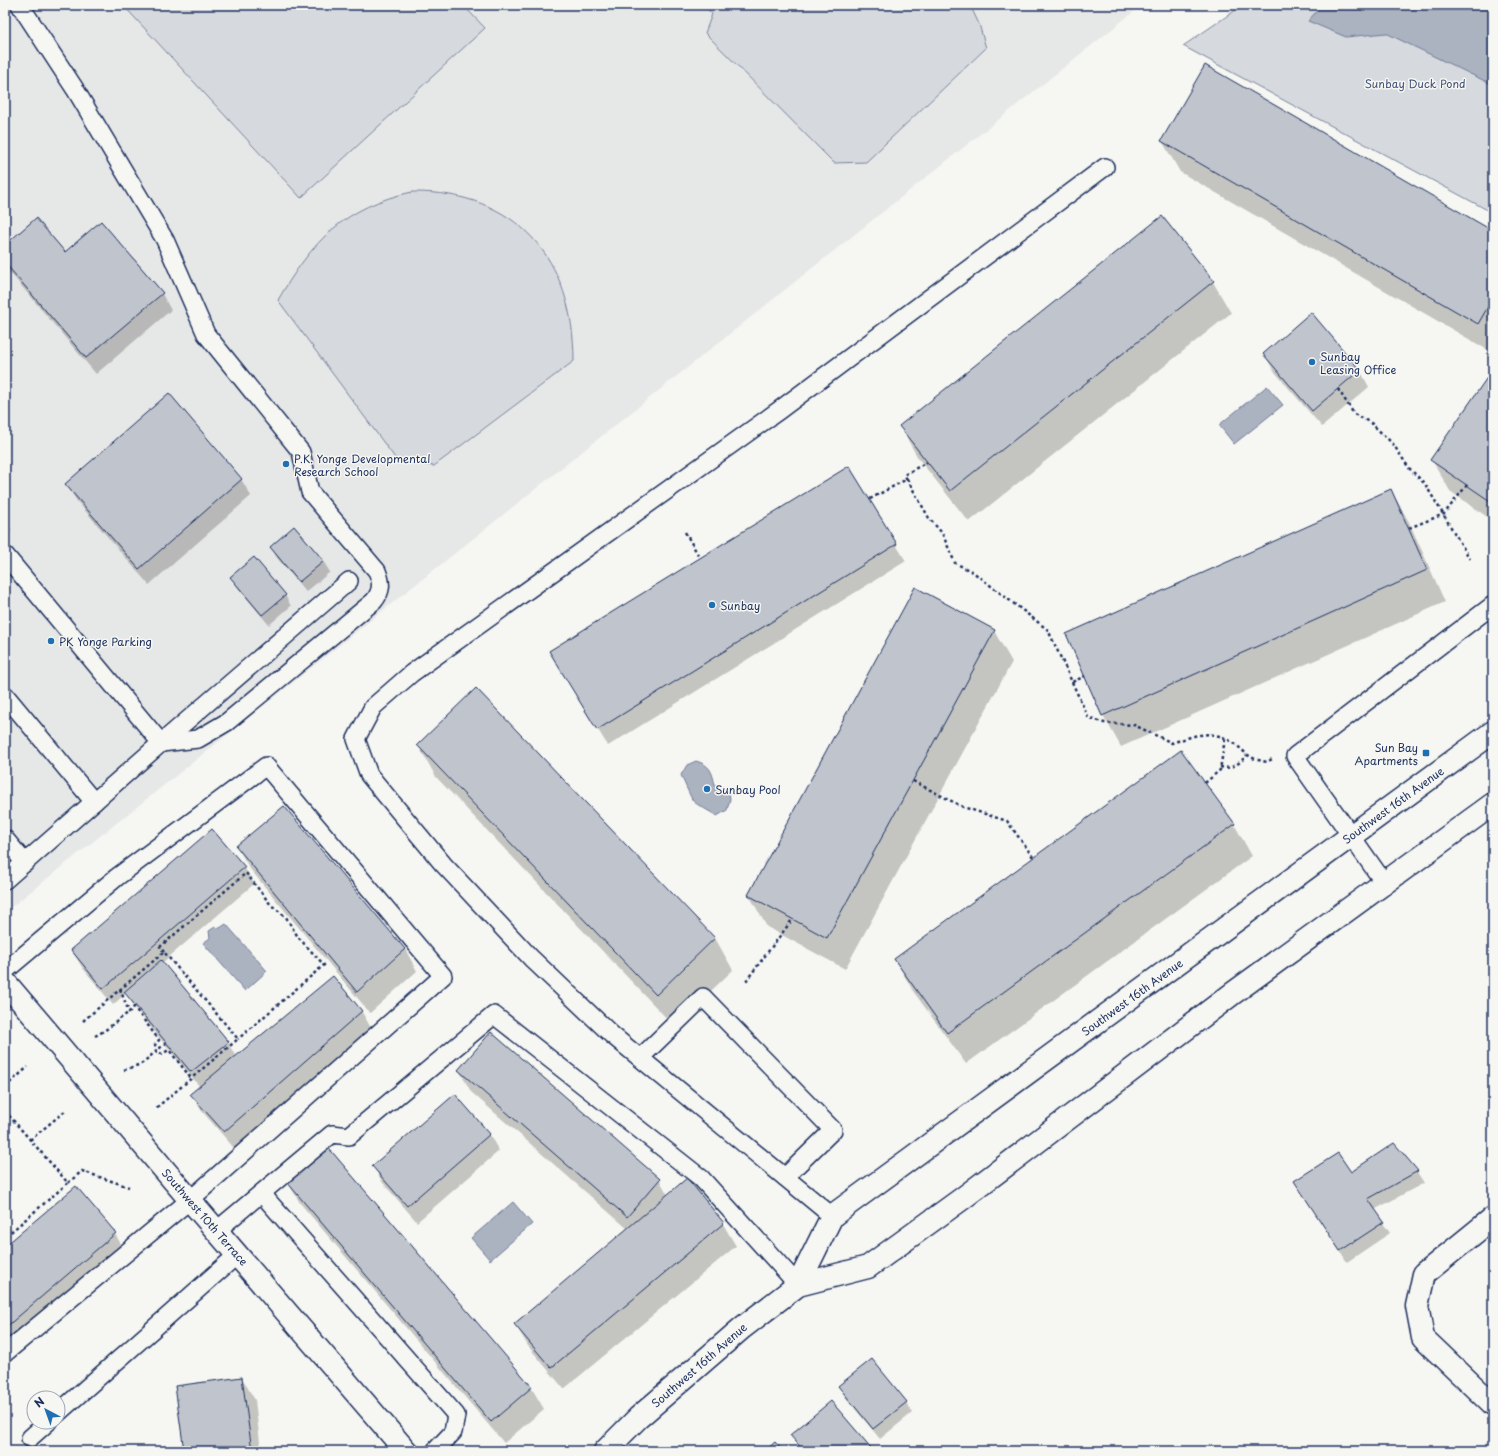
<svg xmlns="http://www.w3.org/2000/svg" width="1498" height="1456" font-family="'Playpen Sans',sans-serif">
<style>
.built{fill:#e6e7e7}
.green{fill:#d6d9dd;stroke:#78849e}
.water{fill:#abb2c0;stroke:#717e99}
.shadow{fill:#0003}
.building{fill:#c0c4cd;stroke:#1b2f5e}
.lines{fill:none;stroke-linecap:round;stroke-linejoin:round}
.lane-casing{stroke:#1b2f5e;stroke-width:20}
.street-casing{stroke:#1b2f5e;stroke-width:25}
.secondary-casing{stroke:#1b2f5e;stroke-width:25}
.path{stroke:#1b2f5e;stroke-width:2.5;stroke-dasharray:3 3;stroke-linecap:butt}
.lane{stroke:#f6f6f2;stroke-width:17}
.street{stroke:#f6f6f2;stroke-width:22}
.secondary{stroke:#f6f6f2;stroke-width:22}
.poi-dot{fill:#1f6fb2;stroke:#f6f6f2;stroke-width:1.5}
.labels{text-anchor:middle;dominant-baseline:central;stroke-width:3;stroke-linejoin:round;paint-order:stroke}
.park-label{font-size:11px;fill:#405177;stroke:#f6f6f2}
.poi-label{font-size:11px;fill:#1b2f5e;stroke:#f6f6f2;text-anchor:start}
.street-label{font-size:11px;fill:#1b2f5e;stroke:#f6f6f2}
</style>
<rect width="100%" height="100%" fill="#f6f6f2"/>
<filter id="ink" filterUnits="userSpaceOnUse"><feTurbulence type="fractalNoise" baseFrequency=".025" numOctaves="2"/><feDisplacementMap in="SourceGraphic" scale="8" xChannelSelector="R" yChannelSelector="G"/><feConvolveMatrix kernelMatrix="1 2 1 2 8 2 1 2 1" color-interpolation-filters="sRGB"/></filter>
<g filter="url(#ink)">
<polygon class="built" points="5,5 1142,5 5,912"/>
<g class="green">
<polygon points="123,5 463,5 485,28 301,198"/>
<polygon points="704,5 970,5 979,24 986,48 866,162 834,163 705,33 712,14"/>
<polygon points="1243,5 1493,5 1493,213 1183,46"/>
<path d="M412 192C517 191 574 259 574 361L434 466 398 462 278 300C312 241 345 206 412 192Z"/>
</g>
<g class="water">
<polygon points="1322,5 1493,5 1493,85 1386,33 1346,37 1308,21"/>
<polygon points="1267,386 1283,405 1234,444 1219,425"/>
<path d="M696 761C710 765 712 771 715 785L725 788 729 792 730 799 727 810 717 816C711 812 697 805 693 801 691 798 682 778 681 775L687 765Z"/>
<polygon points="226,924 267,971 245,991 203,943 210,938 209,931 215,927 220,928"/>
<polygon points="513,1202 532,1224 490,1260 471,1238"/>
</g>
<g class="shadow">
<polygon points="1162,141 1493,232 1493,353 1180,172"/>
<polygon points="5,246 64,253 162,294 171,310 96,374 7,269 5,266"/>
<polygon points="1213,282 1231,313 969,522 918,458 900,426"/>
<polygon points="1264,354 1360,370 1369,387 1322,427 1274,371"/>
<polygon points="1493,371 1493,521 1450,491 1432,460"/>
<polygon points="849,468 906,561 608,746 560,668"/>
<polygon points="241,479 251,496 149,585 76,500 66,484"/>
<polygon points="1391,490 1409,522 1445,602 1121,747 1103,715"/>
<polygon points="271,547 323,561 330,572 306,592 277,558"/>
<polygon points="231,577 285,595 291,606 269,625 238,588"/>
<polygon points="915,589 994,631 1012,662 845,969 767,927 749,895"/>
<polygon points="418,745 715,938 733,970 674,1026 436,777"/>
<polygon points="1234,824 1252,856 966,1064 913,991 895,959"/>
<polygon points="237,847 405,949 417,971 370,1013 250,869"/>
<polygon points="244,867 254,884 162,963 228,1043 236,1057 333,978 362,1012 371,1028 234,1148 201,1110 191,1094 200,1087 135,1008 126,993 113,1005 82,967 72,951"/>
<polygon points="459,1070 659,1179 668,1195 723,1224 736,1246 564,1389 528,1346 515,1324 628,1229 471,1092"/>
<polygon points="5,1113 10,1122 5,1126"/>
<polygon points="489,1134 499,1151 417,1222 383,1183 373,1166"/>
<polygon points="1394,1144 1417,1172 1424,1183 1374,1210 1390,1233 1347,1262 1302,1192 1351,1173"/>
<polygon points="287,1181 531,1387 544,1409 504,1443 300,1203"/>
<polygon points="115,1234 128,1256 5,1360 5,1248"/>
<polygon points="242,1378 255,1400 261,1451 185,1451"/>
<polygon points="840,1387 906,1402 912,1413 880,1439 846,1398"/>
<polygon points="792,1435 871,1449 872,1451 802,1451"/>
</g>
<g class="building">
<polygon points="1205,65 1493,231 1493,298 1478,324 1161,141"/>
<polygon points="1162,216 1214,281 950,491 899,426"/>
<polygon points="36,218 65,252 101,221 163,293 86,358 5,263 5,245"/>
<polygon points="1311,312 1360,370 1312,411 1263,354"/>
<polygon points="1493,369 1493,503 1430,460"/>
<polygon points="169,393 242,479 139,569 65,484"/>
<polygon points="849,466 897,544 597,730 549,651"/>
<polygon points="1391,489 1427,570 1102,716 1066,634"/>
<polygon points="294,526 324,561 299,582 270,547"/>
<polygon points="254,557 286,595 262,615 230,577"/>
<polygon points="915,587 995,630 827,938 748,895"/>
<polygon points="476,688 715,938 656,995 417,745"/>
<polygon points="1181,750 1235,824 947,1033 894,959"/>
<polygon points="284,806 405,949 357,992 236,846"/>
<polygon points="212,829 245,867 103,989 71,950"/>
<polygon points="161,960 229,1042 191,1072 124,992"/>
<polygon points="333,976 362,1011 224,1132 190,1094"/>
<polygon points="491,1032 660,1179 627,1217 458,1070"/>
<polygon points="455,1094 490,1134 407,1206 372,1166"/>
<polygon points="1394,1143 1418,1171 1368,1199 1384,1222 1340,1251 1294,1181 1338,1153 1351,1172"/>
<polygon points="327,1146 532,1387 491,1422 286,1181"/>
<polygon points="687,1178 724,1223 551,1368 514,1324"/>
<polygon points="76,1186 116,1233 5,1328 5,1246"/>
<polygon points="872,1359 907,1402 873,1429 838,1386"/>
<polygon points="242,1377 252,1451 184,1451 175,1386"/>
<polygon points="831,1401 872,1449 869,1451 804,1451 790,1435"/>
<polygon points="775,1442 783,1451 765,1451"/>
</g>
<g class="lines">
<defs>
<g id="lane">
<path d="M20 5 75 89 165 240 206 334 301 452 310 492 377 571C382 583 382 591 374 601L227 722 198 739 161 743"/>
<polyline points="5,555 161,743 5,880"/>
<polyline points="5,695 94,802"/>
<polyline points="161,743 349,581"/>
<polyline points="5,839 25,863"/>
<polyline points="1385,884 1295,756 1493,605"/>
<polyline points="5,971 117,877 266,766 443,976 190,1200 5,1353"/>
<polyline points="640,1058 703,997 833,1130 785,1177"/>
<polyline points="262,1194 456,1415 453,1432 435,1451"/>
<polyline points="832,1216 612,1035 531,958 443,864 369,775 356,739 373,707 412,673 778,411 1105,167"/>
<polyline points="216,1231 332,1134 349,1136 494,1015 701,1178 798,1285"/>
<polyline points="58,1413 237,1255"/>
<polyline points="30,1438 48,1422"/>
</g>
<g id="street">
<polyline points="5,982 190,1200 406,1451"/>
<polyline points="1493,1218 1424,1274 1417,1306 1423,1338 1493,1405"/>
</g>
<g id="secondary">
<polyline points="798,1285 832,1216 1493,732"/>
<polyline points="605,1451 638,1418 742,1328 798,1285 868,1267 963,1198 1232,994 1493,804"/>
</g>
</defs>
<use href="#lane" class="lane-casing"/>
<use href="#street" class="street-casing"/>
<use href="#secondary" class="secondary-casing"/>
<g class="path">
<polyline points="1338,389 1354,414 1371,423 1393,444 1409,468 1425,484 1470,559"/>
<polyline points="907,479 929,518 942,533 955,563 973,572 1048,630 1072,682 1085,676"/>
<polyline points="870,499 907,479 904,475 927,462"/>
<polyline points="5,524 11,532"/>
<polyline points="1409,528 1444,514 1467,485"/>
<polyline points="685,532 700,558"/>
<path d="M1072 682 1088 717 1104 723 1134 725 1172 743C1195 735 1213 728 1235 744 1249 755 1247 758 1267 762L1272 759"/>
<path d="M1220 767C1232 770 1240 763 1247 755"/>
<polyline points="913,781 963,807 1007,821 1033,857"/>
<polyline points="1205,783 1220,770 1225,739"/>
<polyline points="164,952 160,947 246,873 271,905 286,917 298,937 324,965 238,1039"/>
<polyline points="746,981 792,920"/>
<polyline points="120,989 129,1012 134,1007 159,1040 155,1045 156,1051 162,1054 169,1050 191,1078"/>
<polyline points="83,1021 164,952 238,1039 156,1108"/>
<polyline points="95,1036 104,1031 129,1012"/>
<polyline points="124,1070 141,1064 166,1043"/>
<polyline points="5,1087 28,1067"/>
<polyline points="5,1111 68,1183 5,1237"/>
<polyline points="30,1140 65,1111"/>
<polyline points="68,1183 82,1171 129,1187"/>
</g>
<use href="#lane" class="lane"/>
<use href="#street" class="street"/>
<use href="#secondary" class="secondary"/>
</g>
</g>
<g class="poi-dot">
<circle cx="1312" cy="362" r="4"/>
<circle cx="286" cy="464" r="4"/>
<circle cx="712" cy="605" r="4"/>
<circle cx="51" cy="641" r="4"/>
<rect x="1422" y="749" width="8" height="8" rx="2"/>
<circle cx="707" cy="789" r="4"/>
</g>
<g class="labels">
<g class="park-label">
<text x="1415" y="83">Sunbay Duck Pond</text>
</g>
<g class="poi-label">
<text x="1320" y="356">Sunbay<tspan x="1320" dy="13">Leasing Office</tspan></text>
<text x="294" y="458">P.K. Yonge Developmental<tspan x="294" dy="13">Research School</tspan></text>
<text x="720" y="605">Sunbay</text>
<text x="59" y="641">PK Yonge Parking</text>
<text x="1418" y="747" text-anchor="end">Sun Bay<tspan x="1418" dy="13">Apartments</tspan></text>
<text x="715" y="789">Sunbay Pool</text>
</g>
<g class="street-label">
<text transform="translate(1393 805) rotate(-36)">Southwest 16th Avenue</text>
<text transform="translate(1132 997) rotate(-36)">Southwest 16th Avenue</text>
<text transform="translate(205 1217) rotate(49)">Southwest 10th Terrace</text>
<text transform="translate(699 1365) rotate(-41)">Southwest 16th Avenue</text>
</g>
</g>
<rect width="1498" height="1456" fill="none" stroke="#f6f6f2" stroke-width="20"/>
<rect x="10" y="10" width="1478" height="1436" fill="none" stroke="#1b2f5e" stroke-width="1.5" filter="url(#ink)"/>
<g transform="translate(46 1410) rotate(319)"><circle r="19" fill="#f6f6f2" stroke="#9ea6b7"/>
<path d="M0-3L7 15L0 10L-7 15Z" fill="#1f6fb2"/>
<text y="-6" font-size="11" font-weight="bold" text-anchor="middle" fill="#1b2f5e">N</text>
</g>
</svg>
